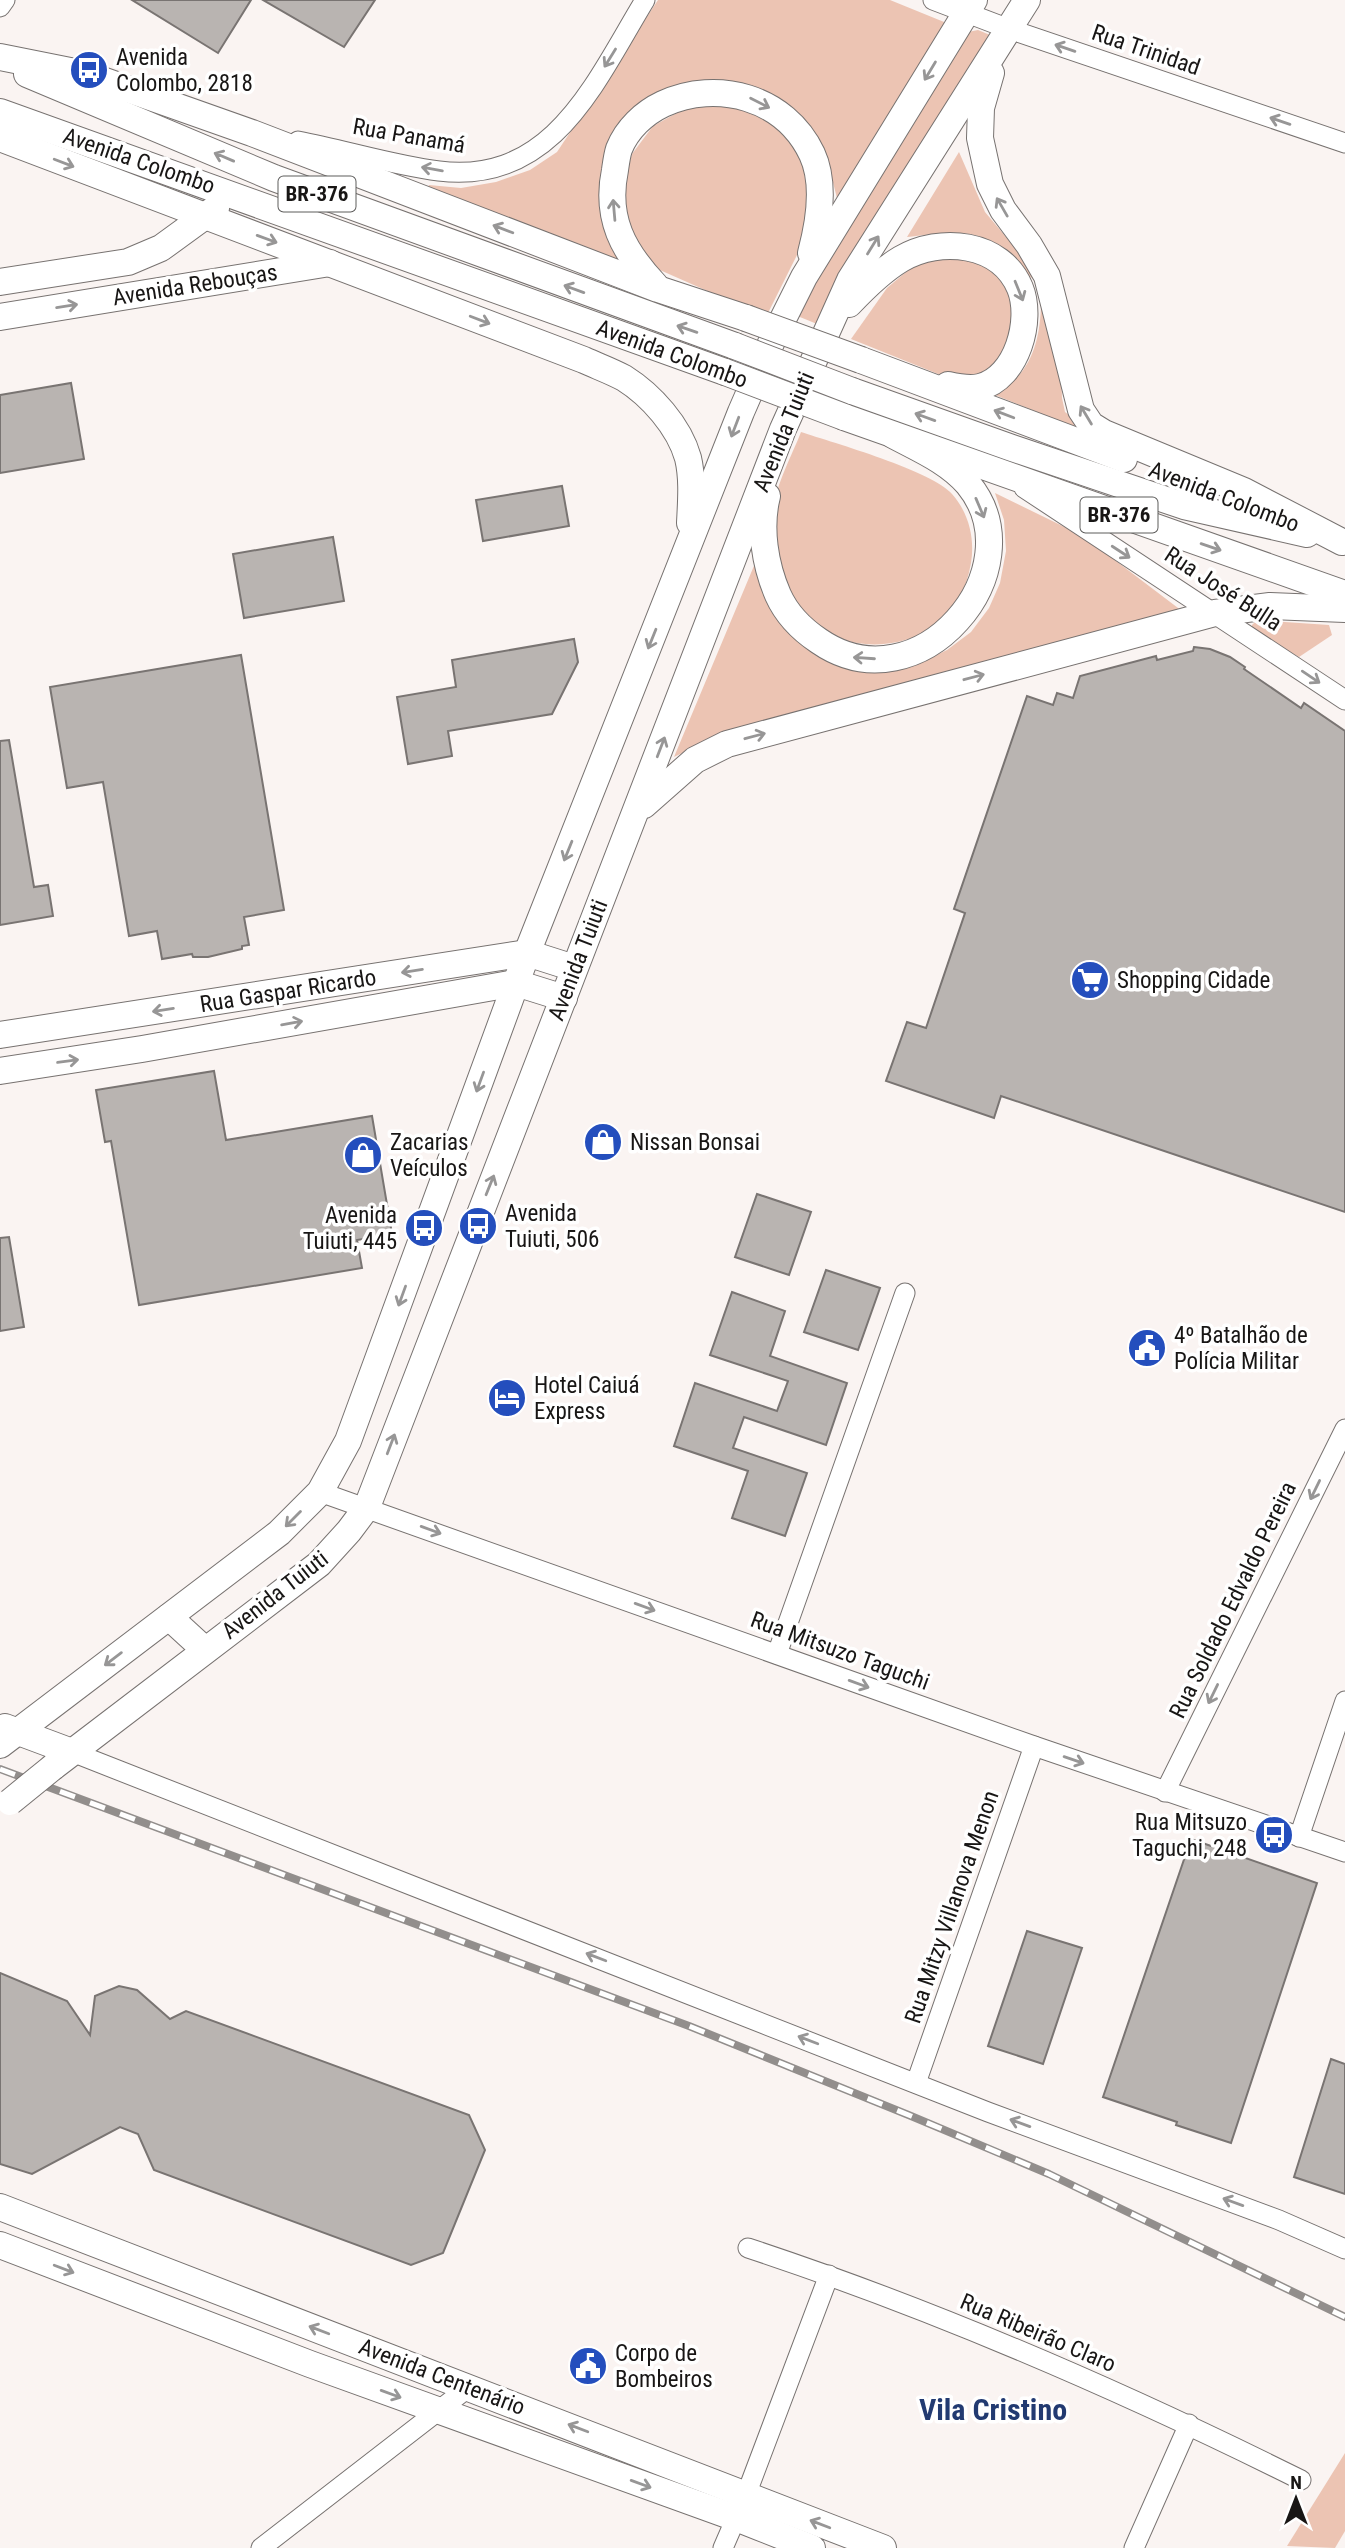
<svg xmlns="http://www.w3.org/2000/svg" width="1345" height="2548" font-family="'Roboto Condensed',sans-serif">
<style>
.green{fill:#ecc4b3}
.building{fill:#b9b4b1;stroke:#797472;stroke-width:2}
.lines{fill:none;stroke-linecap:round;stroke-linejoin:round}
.minor-casing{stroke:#777270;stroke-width:21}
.major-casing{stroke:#777270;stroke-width:28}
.minor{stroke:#fff;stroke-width:19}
.major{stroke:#fff;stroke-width:26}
.rail-casing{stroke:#928e8c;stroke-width:8}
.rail{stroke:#fff;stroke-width:5;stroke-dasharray:16;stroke-linecap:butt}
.major-bridge-casing{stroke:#777270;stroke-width:28;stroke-linecap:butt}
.major-bridge{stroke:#fff;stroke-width:26}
.oneway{stroke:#979696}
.labels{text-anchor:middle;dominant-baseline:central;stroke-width:7;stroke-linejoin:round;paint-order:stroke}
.shield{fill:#fff;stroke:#5d5c5b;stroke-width:2}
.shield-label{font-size:21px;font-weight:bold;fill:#181615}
.street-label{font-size:23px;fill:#181615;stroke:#fff}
.poi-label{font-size:23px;fill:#181615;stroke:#fff;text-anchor:start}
.district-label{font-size:30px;font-weight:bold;fill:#223a71;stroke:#fff}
</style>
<rect width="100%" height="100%" fill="#faf4f2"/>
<g class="green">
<path d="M658 0H890L949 24 838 202 827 159 807 129 701 82 607 149C597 194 601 220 619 262L425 194 429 185 461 188 496 182 530 170 557 152Z"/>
<polygon points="978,30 990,35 817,324 795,315 968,32"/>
<polygon points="714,103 766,112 812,168 809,231 766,317 653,267 636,253 624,207 624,179 632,154 653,126 686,108"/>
<path d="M959 152 985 212 1017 250 1034 280C1017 266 999 243 978 236 956 229 929 235 907 237Z"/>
<polygon points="962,252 1010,284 1017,338 985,376 958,382 851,339 887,288 919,261"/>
<path d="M1041 300 1061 374 1062 398 1065 412 1078 422 1077 428 995 395C1002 385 1012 382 1020 374 1037 354 1041 325 1041 300Z"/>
<path d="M801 432C834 443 933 471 952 494 969 513 975 539 971 563 958 645 862 669 803 617 796 610 787 594 783 585 779 573 773 531 773 517 773 489 791 458 801 432Z"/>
<polygon points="995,493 1083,536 1186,614 707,741 674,757 756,561 782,619 895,669 922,662 947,650 971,632 989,608 1000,583 1006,551 1004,520"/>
<polygon points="1257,620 1329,625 1332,635 1299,657 1252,631 1252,625"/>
<polygon points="1345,2453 1345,2531 1335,2548 1287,2546"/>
</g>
<g class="building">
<polygon points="132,0 251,0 218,53"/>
<polygon points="263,0 375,0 344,47"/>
<polygon points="71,383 84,459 0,473 0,395"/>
<polygon points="562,486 569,526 483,541 476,500"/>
<polygon points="333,537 344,601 244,618 233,554"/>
<polygon points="574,639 578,662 552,714 448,731 452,756 408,764 397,697 456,687 452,660"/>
<polygon points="1194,647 1210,649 1230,657 1245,667 1244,669 1301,708 1304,703 1345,731 1345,1212 1001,1096 994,1118 886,1081 907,1022 926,1028 965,913 954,909 1027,696 1053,705 1057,693 1073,698 1080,676 1156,656 1157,660 1193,651"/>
<polygon points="241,655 284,910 244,917 249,945 242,946 242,949 208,957 193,957 192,954 162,959 157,931 129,936 103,782 67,788 50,687"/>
<polygon points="9,740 34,887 48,885 53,916 0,925 0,741"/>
<polygon points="214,1071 226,1140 372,1116 392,1234 357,1240 362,1268 139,1305 111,1141 105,1142 96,1090"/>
<polygon points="757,1194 811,1212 789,1275 735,1257"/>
<polygon points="9,1237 24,1327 0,1331 0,1238"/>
<polygon points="826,1270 880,1288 858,1350 804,1332"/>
<polygon points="732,1292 785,1311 770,1356 847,1383 826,1445 744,1417 733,1448 807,1473 785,1536 732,1518 748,1471 674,1446 695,1383 777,1411 788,1381 710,1355"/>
<polygon points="1191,1839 1317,1883 1231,2143 1176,2125 1177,2122 1103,2097"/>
<polygon points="1027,1931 1082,1948 1043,2064 988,2046"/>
<polygon points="0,1973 67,2001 90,2035 95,1996 119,1986 137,1990 170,2019 186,2011 469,2115 485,2150 443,2253 411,2265 154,2170 138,2134 120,2127 32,2174 0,2164"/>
<polygon points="1331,2059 1345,2064 1345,2194 1294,2177"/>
</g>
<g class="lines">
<defs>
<g id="minor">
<polyline points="933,0 1009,29 1345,143"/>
<polyline points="0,7 5,0"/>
<path d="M298 141C345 150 392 165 439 171 553 185 595 82 645 0"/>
<polyline points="1024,488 1345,700"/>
<polyline points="320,1492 1034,1746 1345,1852"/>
<polyline points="777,1654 905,1293"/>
<polyline points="72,1752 988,2112 1279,2220 1345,2249"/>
<polyline points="1165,1792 1345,1429"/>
<polyline points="1299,1837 1345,1701"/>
<polyline points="916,2083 1034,1746"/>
<path d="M748 2248C939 2311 1122 2391 1301 2480"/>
<polyline points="261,2548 469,2387"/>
<polyline points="723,2548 746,2495 829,2275"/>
<polyline points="1134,2548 1189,2424"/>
</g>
<g id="major">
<polyline points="0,57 85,74 252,133 658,289 746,318"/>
<polyline points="991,73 981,108 980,138 990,184 1003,210 1029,245 1047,276 1081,410 1091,425 1104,433 1244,491 1342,542"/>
<polyline points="27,74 274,178 735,346"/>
<polyline points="0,112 725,372"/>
<path d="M0 138 584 360C597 366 611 371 624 378 651 395 679 426 688 458 693 479 691 502 690 523"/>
<polyline points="0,282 128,262 161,248 216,208"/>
<path d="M655 285C623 251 605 218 615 170 616 163 617 155 619 149 627 129 644 113 663 104 717 79 785 97 812 154 826 184 819 223 811 253"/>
<path d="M849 304C865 287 881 271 901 259 940 236 1001 242 1020 288 1033 320 1017 378 980 387 971 389 957 387 948 385"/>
<polyline points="0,317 330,263"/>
<polyline points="861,360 1124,459"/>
<polyline points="852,391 1012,448 1184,506 1307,534"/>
<polyline points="844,417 1345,594"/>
<path d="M767 496C759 528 765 565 778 595 787 615 801 629 819 641 919 710 1038 569 968 484 948 461 919 449 893 435"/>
<polyline points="644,805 695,760 727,744 1215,613 1270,606 1345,609"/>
<polyline points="0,1035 527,953 574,968"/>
<polyline points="0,1071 142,1049 516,983 564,998"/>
<polyline points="169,1617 205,1650"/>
<polyline points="5,1727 72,1752"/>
<polyline points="0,1745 279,1533 320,1492 348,1441 527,953 741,412 771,343 804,277 974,0"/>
<polyline points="53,1767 319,1564 349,1531 367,1507 783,429 850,280 1027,0"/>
<polyline points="0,2207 883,2548"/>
<polyline points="0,2245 310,2364 736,2518 812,2548"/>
</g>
</defs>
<use href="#minor" class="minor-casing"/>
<use href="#major" class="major-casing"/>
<use href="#minor" class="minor"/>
<use href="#major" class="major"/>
<defs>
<polyline id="rail" points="0,1769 689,2026 911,2116 1049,2174 1345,2317"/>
</defs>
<use href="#rail" class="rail-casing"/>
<use href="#rail" class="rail"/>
<defs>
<g id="major-bridge">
<polyline points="746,318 861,360"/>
<polyline points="735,346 852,391"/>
<polyline points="725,372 844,417"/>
<polyline points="10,1802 53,1767"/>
</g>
</defs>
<use href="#major-bridge" class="major-bridge-casing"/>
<use href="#major-bridge" class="major-bridge"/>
</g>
<defs><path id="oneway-shaft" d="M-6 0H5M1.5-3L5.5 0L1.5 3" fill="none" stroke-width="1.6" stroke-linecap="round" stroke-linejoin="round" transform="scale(1.75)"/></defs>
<g class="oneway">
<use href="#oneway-shaft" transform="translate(1065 48) rotate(-161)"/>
<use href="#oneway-shaft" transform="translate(610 58) rotate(122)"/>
<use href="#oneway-shaft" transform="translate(930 71) rotate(121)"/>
<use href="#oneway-shaft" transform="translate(760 103) rotate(27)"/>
<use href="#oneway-shaft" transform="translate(1280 121) rotate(-161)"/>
<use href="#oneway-shaft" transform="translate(224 157) rotate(-157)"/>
<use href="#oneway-shaft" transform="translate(64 163) rotate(21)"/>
<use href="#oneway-shaft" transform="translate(432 169) rotate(-170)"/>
<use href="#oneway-shaft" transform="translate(1002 207) rotate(-120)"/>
<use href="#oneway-shaft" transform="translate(614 210) rotate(-95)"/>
<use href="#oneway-shaft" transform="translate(503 229) rotate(-159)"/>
<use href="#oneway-shaft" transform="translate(267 239) rotate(20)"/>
<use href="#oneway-shaft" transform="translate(873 245) rotate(-58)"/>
<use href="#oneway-shaft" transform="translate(574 289) rotate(-160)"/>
<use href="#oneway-shaft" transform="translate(1019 291) rotate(68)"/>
<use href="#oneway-shaft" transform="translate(67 306) rotate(-9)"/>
<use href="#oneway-shaft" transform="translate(480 320) rotate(21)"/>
<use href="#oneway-shaft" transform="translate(687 329) rotate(-161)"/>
<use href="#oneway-shaft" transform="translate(1004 414) rotate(-159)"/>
<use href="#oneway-shaft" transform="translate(1086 415) rotate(-121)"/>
<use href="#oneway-shaft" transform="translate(925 417) rotate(-160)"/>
<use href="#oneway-shaft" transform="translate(735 427) rotate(111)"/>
<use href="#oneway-shaft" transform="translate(980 508) rotate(67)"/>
<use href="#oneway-shaft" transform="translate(1211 547) rotate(19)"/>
<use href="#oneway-shaft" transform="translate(1121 552) rotate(33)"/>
<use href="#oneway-shaft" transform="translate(652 639) rotate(112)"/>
<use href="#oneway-shaft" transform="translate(864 658) rotate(-176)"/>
<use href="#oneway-shaft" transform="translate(974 677) rotate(-15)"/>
<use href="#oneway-shaft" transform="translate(1311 677) rotate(34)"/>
<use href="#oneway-shaft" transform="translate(755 736) rotate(-15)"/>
<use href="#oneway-shaft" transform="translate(661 747) rotate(-69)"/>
<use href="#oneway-shaft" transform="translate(568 851) rotate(112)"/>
<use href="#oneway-shaft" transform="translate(412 971) rotate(171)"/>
<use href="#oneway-shaft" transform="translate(163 1010) rotate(171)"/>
<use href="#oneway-shaft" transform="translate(292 1023) rotate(-10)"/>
<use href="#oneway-shaft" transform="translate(68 1061) rotate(-8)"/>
<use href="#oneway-shaft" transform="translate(480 1082) rotate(110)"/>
<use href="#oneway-shaft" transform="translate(490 1185) rotate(-68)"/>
<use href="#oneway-shaft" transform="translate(402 1296) rotate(110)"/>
<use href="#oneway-shaft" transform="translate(391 1444) rotate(-69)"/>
<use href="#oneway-shaft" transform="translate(1315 1490) rotate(116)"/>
<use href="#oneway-shaft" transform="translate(293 1519) rotate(135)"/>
<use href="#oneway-shaft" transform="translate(431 1530) rotate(20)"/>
<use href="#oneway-shaft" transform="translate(645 1607) rotate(20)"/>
<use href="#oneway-shaft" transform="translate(113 1659) rotate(143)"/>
<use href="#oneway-shaft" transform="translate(859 1684) rotate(20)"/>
<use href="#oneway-shaft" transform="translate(1213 1694) rotate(116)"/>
<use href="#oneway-shaft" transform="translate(1074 1760) rotate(19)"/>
<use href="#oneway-shaft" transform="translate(596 1957) rotate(-159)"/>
<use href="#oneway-shaft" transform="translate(808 2040) rotate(-159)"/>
<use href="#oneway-shaft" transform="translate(1020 2123) rotate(-160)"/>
<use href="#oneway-shaft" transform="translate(1233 2202) rotate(-160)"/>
<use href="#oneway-shaft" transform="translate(64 2269) rotate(21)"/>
<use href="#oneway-shaft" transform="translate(319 2330) rotate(-159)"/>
<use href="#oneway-shaft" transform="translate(391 2394) rotate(20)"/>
<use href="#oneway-shaft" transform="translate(578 2428) rotate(-159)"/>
<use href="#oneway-shaft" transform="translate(641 2484) rotate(20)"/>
<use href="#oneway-shaft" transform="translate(820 2524) rotate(-159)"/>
</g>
<defs>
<symbol id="bus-disc" viewBox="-11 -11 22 22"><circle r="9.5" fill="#244ebd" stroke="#fff"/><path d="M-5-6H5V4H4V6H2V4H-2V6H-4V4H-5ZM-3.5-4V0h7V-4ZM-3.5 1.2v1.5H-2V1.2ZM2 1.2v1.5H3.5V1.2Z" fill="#fff"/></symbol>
<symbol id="supermarket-disc" viewBox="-11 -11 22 22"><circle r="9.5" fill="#244ebd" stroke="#fff"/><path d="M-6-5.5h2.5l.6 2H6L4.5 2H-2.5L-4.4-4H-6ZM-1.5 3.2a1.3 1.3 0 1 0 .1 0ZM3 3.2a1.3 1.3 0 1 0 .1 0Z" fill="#fff"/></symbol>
<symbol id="shop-disc" viewBox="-11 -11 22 22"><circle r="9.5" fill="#244ebd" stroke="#fff"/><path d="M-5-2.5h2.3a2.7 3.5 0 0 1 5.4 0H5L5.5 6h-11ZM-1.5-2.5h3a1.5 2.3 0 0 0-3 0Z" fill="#fff"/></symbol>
<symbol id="civic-disc" viewBox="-11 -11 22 22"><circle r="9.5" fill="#244ebd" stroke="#fff"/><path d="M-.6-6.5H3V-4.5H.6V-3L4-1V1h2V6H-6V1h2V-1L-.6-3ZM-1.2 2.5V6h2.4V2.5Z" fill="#fff"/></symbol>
<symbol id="hotel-disc" viewBox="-11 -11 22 22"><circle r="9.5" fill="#244ebd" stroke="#fff"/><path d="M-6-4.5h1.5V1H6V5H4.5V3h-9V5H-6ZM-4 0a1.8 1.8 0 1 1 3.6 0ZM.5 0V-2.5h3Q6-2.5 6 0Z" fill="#fff"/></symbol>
</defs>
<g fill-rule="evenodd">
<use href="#bus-disc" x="67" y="48" width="44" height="44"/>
<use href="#supermarket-disc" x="1068" y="958" width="44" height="44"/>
<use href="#shop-disc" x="581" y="1120" width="44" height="44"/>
<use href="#shop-disc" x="341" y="1133" width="44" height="44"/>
<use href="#bus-disc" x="456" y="1204" width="44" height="44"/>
<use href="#bus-disc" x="402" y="1206" width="44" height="44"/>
<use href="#civic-disc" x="1125" y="1326" width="44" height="44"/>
<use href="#hotel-disc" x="485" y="1376" width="44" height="44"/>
<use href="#bus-disc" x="1252" y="1813" width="44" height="44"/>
<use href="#civic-disc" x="566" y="2344" width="44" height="44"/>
</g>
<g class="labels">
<g class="shield">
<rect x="278.5" y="176.5" width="77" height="35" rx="5"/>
<rect x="1080.5" y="497.5" width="77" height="35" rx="5"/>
</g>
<g class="shield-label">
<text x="317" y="194">BR-376</text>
<text x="1119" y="515">BR-376</text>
</g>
<g class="street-label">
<text transform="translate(1146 50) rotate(19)">Rua Trinidad</text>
<text transform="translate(409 136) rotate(10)">Rua Panamá</text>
<text transform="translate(139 161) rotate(19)">Avenida Colombo</text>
<text transform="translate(195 285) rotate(-9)">Avenida Rebouças</text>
<text transform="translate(672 354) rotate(20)">Avenida Colombo</text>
<text transform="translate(784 432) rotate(-68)">Avenida Tuiuti</text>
<text transform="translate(1224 497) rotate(21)">Avenida Colombo</text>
<text transform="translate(1223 589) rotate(33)">Rua José Bulla</text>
<text transform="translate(578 960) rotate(-69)">Avenida Tuiuti</text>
<text transform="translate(288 991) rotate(-9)">Rua Gaspar Ricardo</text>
<text transform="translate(275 1595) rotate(-38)">Avenida Tuiuti</text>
<text transform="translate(1233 1600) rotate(-64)">Rua Soldado Edvaldo Pereira</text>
<text transform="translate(840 1651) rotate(20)">Rua Mitsuzo Taguchi</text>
<text transform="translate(952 1907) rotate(-71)">Rua Mitzy Villanova Menon</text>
<text transform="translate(1038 2333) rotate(23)">Rua Ribeirão Claro</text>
<text transform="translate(442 2377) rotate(21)">Avenida Centenário</text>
</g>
<g class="poi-label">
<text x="116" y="57">Avenida<tspan x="116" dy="26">Colombo, 2818</tspan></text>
<text x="1117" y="980">Shopping Cidade</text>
<text x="390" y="1142">Zacarias<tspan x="390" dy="26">Veículos</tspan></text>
<text x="630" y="1142">Nissan Bonsai</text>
<text x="505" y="1213">Avenida<tspan x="505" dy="26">Tuiuti, 506</tspan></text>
<text x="397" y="1215" text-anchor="end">Avenida<tspan x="397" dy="26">Tuiuti, 445</tspan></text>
<text x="1174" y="1335">4º Batalhão de<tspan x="1174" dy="26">Polícia Militar</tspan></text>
<text x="534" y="1385">Hotel Caiuá<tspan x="534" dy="26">Express</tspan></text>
<text x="1247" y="1822" text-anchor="end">Rua Mitsuzo<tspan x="1247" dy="26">Taguchi, 248</tspan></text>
<text x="615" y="2353">Corpo de<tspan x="615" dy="26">Bombeiros</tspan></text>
</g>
<g class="district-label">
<text x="993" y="2409">Vila Cristino</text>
</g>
</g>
<g transform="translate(1296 2499)" stroke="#ffffff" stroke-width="5" paint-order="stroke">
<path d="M0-5L12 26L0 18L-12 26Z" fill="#181615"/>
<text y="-10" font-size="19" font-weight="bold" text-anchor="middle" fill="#181615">N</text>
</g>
</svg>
